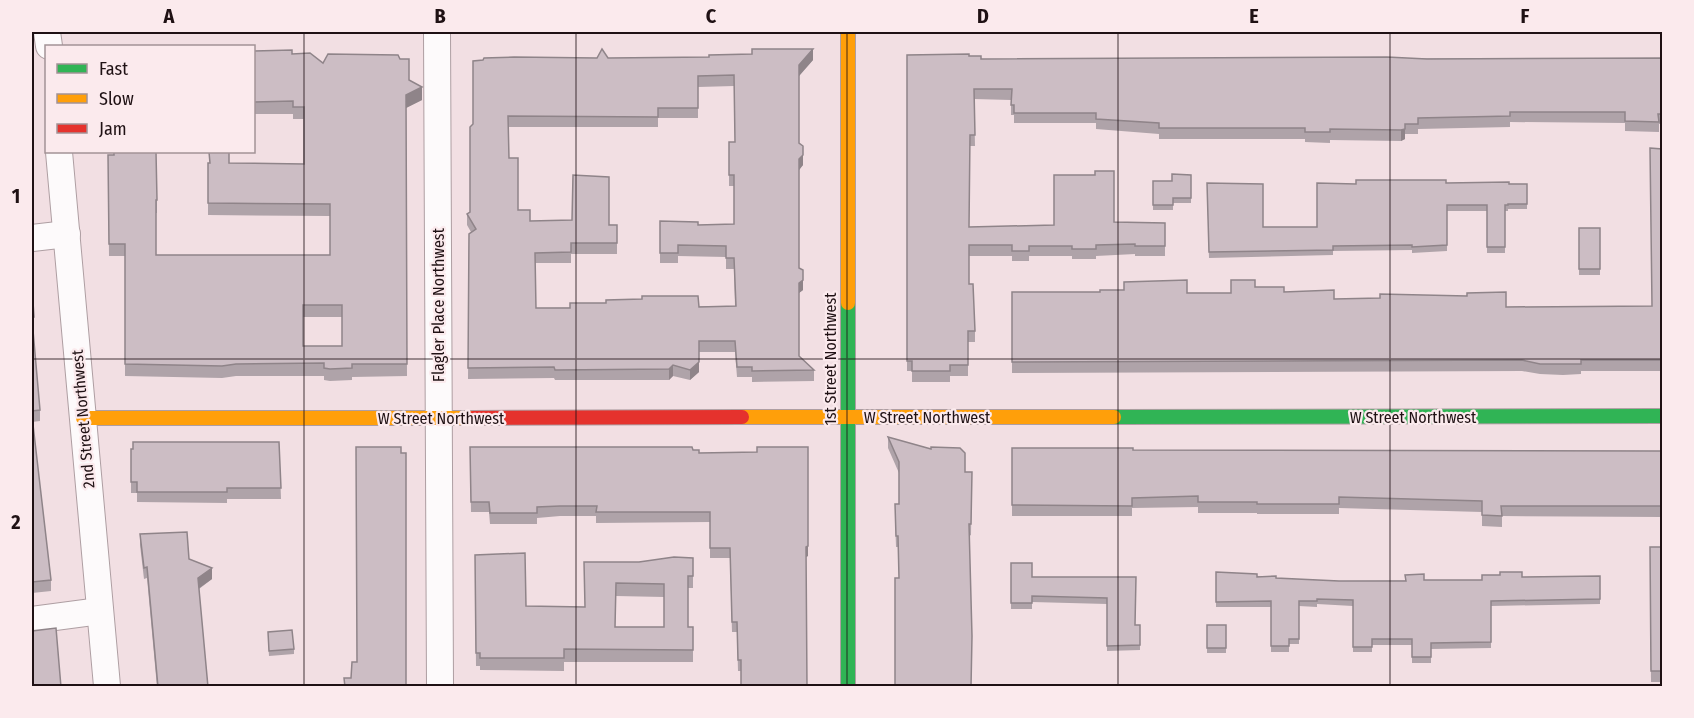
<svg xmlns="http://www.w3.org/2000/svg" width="1694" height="718" font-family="'Fira Sans Condensed',sans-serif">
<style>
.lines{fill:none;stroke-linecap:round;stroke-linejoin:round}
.street-casing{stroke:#ae9ea2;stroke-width:28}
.fast-casing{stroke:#ae9ea2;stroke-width:16}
.slow-casing{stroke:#ae9ea2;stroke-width:16}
.jam-casing{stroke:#ae9ea2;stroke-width:16}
.street{stroke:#fdfafb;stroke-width:26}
.fast{stroke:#30b455;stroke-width:14}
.slow{stroke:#ff9f0a;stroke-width:14}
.jam{stroke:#e5322d;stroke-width:14}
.wall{fill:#afa3a9;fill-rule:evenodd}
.shaded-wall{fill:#8f8489}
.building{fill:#ccbdc4;stroke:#8f8489;stroke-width:1.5;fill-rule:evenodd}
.grid{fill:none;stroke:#1f1114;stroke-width:1.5;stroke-opacity:0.55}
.labels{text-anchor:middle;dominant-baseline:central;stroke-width:4.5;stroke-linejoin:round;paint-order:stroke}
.street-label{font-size:16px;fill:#1f1114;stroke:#fbeaed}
.neatline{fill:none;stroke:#1f1114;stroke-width:2}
.grid-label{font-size:20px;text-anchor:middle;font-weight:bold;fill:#1f1114}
</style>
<rect width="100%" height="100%" fill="#f2dfe3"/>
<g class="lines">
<defs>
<g id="street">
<polyline points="47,32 49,46"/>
<polyline points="437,32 440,686"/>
<polyline points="59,152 107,686"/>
<polyline points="32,238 67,234"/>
<polyline points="32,620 100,611"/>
</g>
<g id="fast">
<polyline points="848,303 848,686"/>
<polyline points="1114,417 1662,416"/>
</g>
<g id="slow">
<polyline points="848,32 848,303"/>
<polyline points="742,417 1114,417"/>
<polyline points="83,418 473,418"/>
</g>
<polyline id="jam" points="473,418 742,417"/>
</defs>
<use href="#street" class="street-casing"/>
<use href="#fast" class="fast-casing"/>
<use href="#slow" class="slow-casing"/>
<use href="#jam" class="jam-casing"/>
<use href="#street" class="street"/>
<use href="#fast" class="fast"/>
<use href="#slow" class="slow"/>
<use href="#jam" class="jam"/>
</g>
<g class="wall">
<path d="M254 51 292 54 323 63 409 80 422 100 406 108 407 376 352 377V380L330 381 324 380V376H236L222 378 125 376V256H109L108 155H114L157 200V213H156V255H330V216L208 215V163L304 164V119H293V114H254ZM303 317H342V346H303Z"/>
<polygon points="907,55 969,56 981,59 1662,58 1662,124 1659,124 1659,132 1625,131 1625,123 1510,122 1510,127 1418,129 1418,134 1405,134 1405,139 1401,141 1330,140 1330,143 1305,142 1305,139 1159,139 1159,134 1096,129 1096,123 1014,123 1014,115 1011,115 1011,100 974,99 975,146 970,146 969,227 1054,225 1114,222 1165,223 1165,256 1135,256 1135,254 1096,256 1096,259 1072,259 1072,256 1029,256 1029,261 1012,261 1012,256 969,256 969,284 975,331 975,342 968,342 968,376 950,376 950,382 912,382 912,371 907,371"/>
<path d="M597 58 813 60 799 76V143L803 165 799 170V268L803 290 799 293V356L814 370V381L752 382V377H737L735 352H699V372L690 380 673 376 669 380H555L554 378 468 379 469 234 471 232 467 225V214L470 212V127ZM734 86 735 142H729V186H734V224L698 225 660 221V263H678V256L726 257V269H734L735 306 536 308 535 263H571V254H617V225L530 221 518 210 509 158 508 127H658V118H698V87Z"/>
<polygon points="1662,149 1662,371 1581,371 1581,374 1563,375 1540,374 1522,371 1012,373 1012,292 1231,293 1255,287 1334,299 1506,307 1652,306"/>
<polygon points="1191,175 1191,203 1173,203 1173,210 1153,210 1153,181 1172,181"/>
<polygon points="1207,183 1263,227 1317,227 1356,184 1446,183 1527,184 1527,209 1508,209 1508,211 1505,211 1505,253 1487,253 1487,211 1447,211 1447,251 1412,253 1412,250 1333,251 1333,255 1209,258"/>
<rect x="1579" y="228" width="21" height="47"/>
<polygon points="32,287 34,317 34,328 32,328 40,410 40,421 32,422 51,580 51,591 32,593"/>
<polygon points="888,437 965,472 972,472 971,535 899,578 898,547 896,547 895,515 899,504 899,473 888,448"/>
<polygon points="279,442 281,499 227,499 227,503 137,502 137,493 131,493 131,449"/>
<polygon points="470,447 693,450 699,453 808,556 806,557 741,671 738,671 737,632 732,632 730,558 710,558 710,522 596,523 596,516 560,516 537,518 537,524 490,524 489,512 471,512"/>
<polygon points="1012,448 1133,450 1662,451 1662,517 1502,516 1502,527 1482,526 1482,512 1339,508 1339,514 1257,514 1257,513 1198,513 1198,507 1132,508 1132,516 1012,516"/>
<polygon points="140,534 189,559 212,579 199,589 208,687 157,687 147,578 144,579 140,545"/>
<polygon points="1650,547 1662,547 1662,682 1651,682"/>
<path d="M475 555 526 606 585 607 639 562 693 558V588H688V627H693V662H564V671L480 670V666H476ZM616 596 664 597V627H615Z"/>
<polygon points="1011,563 1032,577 1136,577 1135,625 1140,625 1140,650 1107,651 1107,604 1032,602 1032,609 1011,609"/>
<polygon points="1216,572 1276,578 1339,581 1482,580 1522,577 1600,576 1600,604 1491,606 1491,648 1431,649 1431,663 1412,663 1412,645 1372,645 1372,652 1353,652 1353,606 1317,604 1317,607 1299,606 1299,644 1289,644 1289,652 1271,652 1271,607 1216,607"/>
<rect x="1207" y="625" width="19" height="28"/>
<polygon points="268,638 294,649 294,654 269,656"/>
</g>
<g class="shaded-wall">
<polygon points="813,49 813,60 799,76 799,65"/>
<polygon points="422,87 422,100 406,108 406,95"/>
<polygon points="1405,129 1405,139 1401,141 1401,130"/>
<polygon points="803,155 803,165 799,170 799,159"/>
<polygon points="803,280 803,290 799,293 799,283"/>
<polygon points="699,362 699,372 690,380 690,370"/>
<polygon points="673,365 673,376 669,380 669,369"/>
<polygon points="808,546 808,556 806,557 806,547"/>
<polygon points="212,568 212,579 198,589 198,578"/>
</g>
<g class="building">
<path d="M602 49 608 58 709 57V55L752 54V49H813L799 65V143L803 146V155L799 159V268L803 270V280L799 283V356L814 370 752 371V367H737L735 341H699V362L690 370 673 365 669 369 555 370 554 367 468 368 469 234 476 229 467 214 470 212V127L473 124V61L483 60 484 58 514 57 597 58ZM734 75 735 142H729V175H734V224L698 225V222L660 221V253H678V245L726 246V258H734L736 306 699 307 698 296H642V299L606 300V303H570V308H536L535 253 571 252V243H617V225H609V177L573 175 572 220 530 221V210H518V158H509L508 116 658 117V108H698V76Z"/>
<path d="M292 50V54L310 53 323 63 328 54 398 55 400 59H409V80L422 87 406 95 407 364H352V368L330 369 324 368V363L236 364 222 366 125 364V244H109L108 155H114V152H156L157 200H156V255H330V204L208 203V163H210L209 152H229V163L304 164V107H293V101L254 102V51ZM303 305H342V346H303Z"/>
<polygon points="969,54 969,56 981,56 981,59 1387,57 1427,59 1662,58 1662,114 1658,114 1659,122 1625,121 1625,112 1510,112 1510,116 1418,118 1418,124 1405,124 1405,129 1401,130 1330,129 1330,132 1305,132 1305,128 1159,128 1159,123 1096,119 1096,113 1014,113 1014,105 1011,105 1012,89 974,89 975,135 970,135 969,227 1054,225 1054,175 1095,175 1095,171 1114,171 1114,222 1165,223 1165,246 1135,246 1135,244 1096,245 1096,249 1072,249 1072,246 1029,246 1029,251 1012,251 1012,245 969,245 969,284 973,284 975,331 968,331 968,365 950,365 950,371 912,371 912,361 907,361 907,55"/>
<polygon points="1650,148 1662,149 1662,360 1581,360 1581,364 1540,364 1522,360 1012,362 1012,292 1100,292 1100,290 1124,290 1124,282 1187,280 1187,293 1231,293 1231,280 1255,280 1255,287 1284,287 1284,292 1334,290 1334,299 1380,298 1380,294 1467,296 1467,293 1506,292 1506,307 1652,306"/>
<polygon points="1172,174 1191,175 1191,198 1173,198 1173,205 1153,205 1153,181 1172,181"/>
<polygon points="1356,180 1446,180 1446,183 1509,182 1509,184 1527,184 1527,204 1508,204 1508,205 1505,205 1505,247 1487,247 1487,205 1447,205 1447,245 1412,247 1412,245 1333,246 1333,250 1209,252 1207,183 1263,184 1263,227 1317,227 1317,183 1356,184"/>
<rect x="1579" y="228" width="21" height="41"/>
<polygon points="32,287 34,317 32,317"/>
<polygon points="32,319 40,410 32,411"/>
<polygon points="32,416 51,580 32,582"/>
<polygon points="888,437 931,449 931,447 960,448 965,453 965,472 972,472 971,524 969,524 972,636 971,687 895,687 895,578 899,578 898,536 896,536 895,504 899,504 899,462"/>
<polygon points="133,442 279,442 281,488 227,488 227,492 137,492 137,482 131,482 131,449 133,449"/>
<polygon points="356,447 401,447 401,453 406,453 406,687 345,687 344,678 351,678 352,662 357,662"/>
<polygon points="470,447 692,447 693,450 699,450 699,453 757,452 757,447 808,447 808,546 806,547 807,687 741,687 741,660 738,660 737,622 732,622 730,548 710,548 710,512 596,512 597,506 560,506 537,507 537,513 490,513 489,502 471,502"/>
<polygon points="1012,448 1133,448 1133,450 1662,451 1662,506 1501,506 1502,516 1482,515 1482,501 1339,497 1339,504 1257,504 1257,502 1198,502 1198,496 1132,498 1132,506 1012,505"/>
<polygon points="187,532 189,559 212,568 198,578 208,687 158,687 147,567 144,568 140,534"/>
<polygon points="1650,547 1662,547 1662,671 1651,671"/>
<path d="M525 553 526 606 585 607 584 562H639L674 557 693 558V576H688V627H693V650L564 649V658H480V653H476L475 555ZM616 583 664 584V627H615Z"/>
<polygon points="1011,563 1032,563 1032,577 1136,577 1135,625 1140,625 1140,645 1107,646 1107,598 1032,596 1032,603 1011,603"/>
<polygon points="1216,572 1257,574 1257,577 1276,576 1276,578 1339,581 1406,581 1405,575 1424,574 1424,580 1482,580 1482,575 1500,575 1500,572 1522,572 1522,577 1600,576 1600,599 1491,601 1491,642 1431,643 1431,657 1412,657 1412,639 1372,639 1372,647 1353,647 1353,600 1317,599 1317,601 1299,601 1299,639 1289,639 1289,646 1271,646 1271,601 1216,602"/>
<rect x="1207" y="625" width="19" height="23"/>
<polygon points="56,628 61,687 32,687 32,631"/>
<polygon points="292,630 294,649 269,651 268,632"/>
</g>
<path class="grid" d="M304 32V686M576 32V686M847 32V686M1118 32V686M1390 32V686M32 359H1662"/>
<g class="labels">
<g class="street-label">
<text transform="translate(438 305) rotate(-90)">Flagler Place Northwest</text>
<text transform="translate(830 359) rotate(-90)">1st Street Northwest</text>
<text x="927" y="417">W Street Northwest</text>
<text x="1413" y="417">W Street Northwest</text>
<text x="441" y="418">W Street Northwest</text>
<text transform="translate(83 419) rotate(-95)">2nd Street Northwest</text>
</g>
</g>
<rect width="1694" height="718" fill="none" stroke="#fbeaed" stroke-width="66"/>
<rect x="45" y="45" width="210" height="108" fill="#fbeaed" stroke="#a39396" stroke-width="1.5"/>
<rect x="57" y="64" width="30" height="9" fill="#30b455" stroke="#a39396" stroke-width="1.5"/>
<text x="99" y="75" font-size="18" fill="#1f1114">Fast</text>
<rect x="57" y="94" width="30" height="9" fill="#ff9f0a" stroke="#a39396" stroke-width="1.5"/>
<text x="99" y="105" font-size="18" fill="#1f1114">Slow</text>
<rect x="57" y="124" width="30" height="9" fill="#e5322d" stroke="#a39396" stroke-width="1.5"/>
<text x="99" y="135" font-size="18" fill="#1f1114">Jam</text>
<rect x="33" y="33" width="1628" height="652" class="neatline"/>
<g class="grid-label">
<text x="169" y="23">A</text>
<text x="440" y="23">B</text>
<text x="711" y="23">C</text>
<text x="983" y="23">D</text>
<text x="1254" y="23">E</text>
<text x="1525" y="23">F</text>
<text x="16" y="203">1</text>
<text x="16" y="529">2</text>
</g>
</svg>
